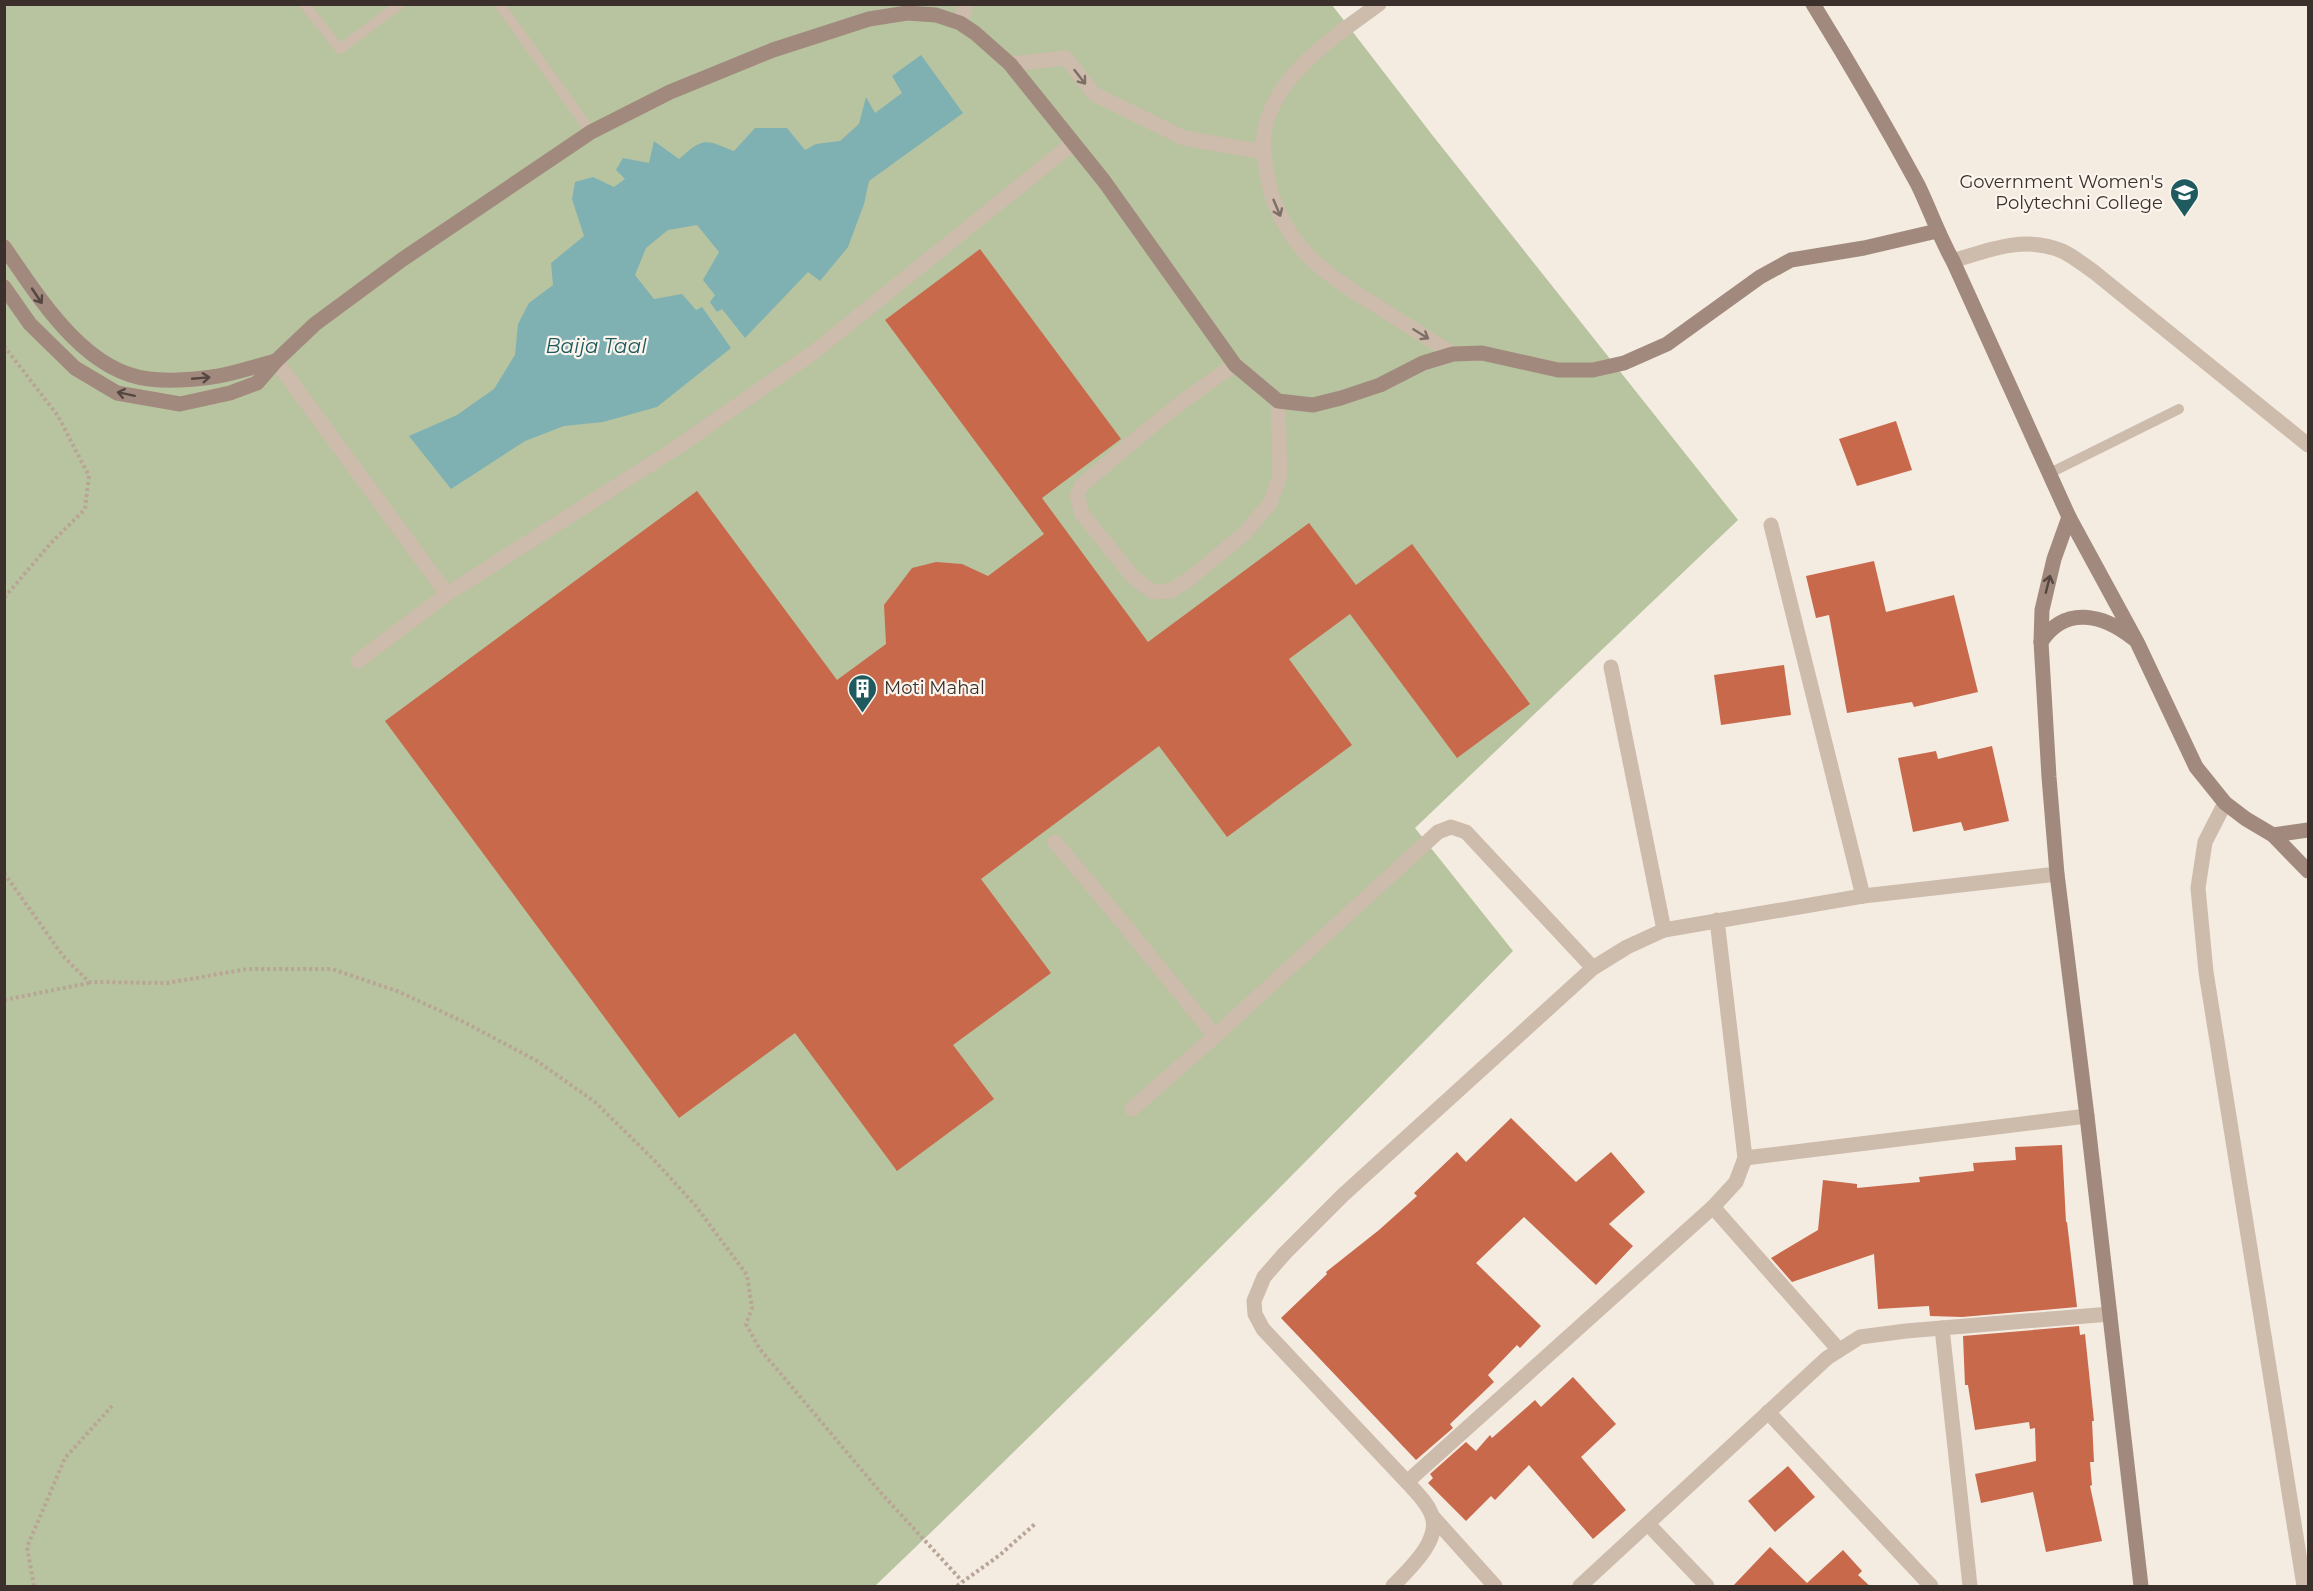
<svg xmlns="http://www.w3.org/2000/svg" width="2313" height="1591" font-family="Montserrat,sans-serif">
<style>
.green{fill:#b8c4a0}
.water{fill:#7fb0b2}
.building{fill:#c8694b}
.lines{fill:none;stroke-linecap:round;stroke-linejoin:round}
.path{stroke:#b9a596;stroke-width:4;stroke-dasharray:3 3;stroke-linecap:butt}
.lane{stroke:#cdbbac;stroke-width:10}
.street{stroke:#cdbbac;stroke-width:15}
.secondary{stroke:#a18a7d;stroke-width:15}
.oneway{stroke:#7d6f65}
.oneway2{stroke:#544640}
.labels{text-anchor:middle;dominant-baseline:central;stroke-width:4.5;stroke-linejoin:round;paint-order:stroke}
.poi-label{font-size:18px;fill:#3b302b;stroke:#fbf5ee;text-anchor:end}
.water-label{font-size:20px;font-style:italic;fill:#1f5a5e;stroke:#fbf5ee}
</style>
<rect width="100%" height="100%" fill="#f4ebe1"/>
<path class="green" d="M5 5H1332L1433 136 1738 520 1415 828 1513 951C1303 1165 1092 1379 875 1586H5Z"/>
<path class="water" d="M921 55 963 113 869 181 864 204 848 247 820 281 808 272 745 338 722 309 717 312 710 302 715 295 703 280 719 252 697 225 668 230 646 248 635 275 654 299 682 294 696 310 702 307 731 348 657 407 603 422 564 426 525 441 451 489 409 436 457 415 494 389 515 355 518 324 529 303 553 285 551 263 584 236 572 199 575 182 593 177 614 187 625 179 616 170 623 158 649 163 654 141 679 159C703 137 705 139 734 151L755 128H787L805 150 816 144 840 141 859 124 866 97 875 113 902 93 892 76Z"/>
<g class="building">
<polygon points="980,249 1121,439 1042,498 1148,642 1309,523 1356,585 1412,544 1530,704 1457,758 1350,614 1289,659 1352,745 1227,837 1159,746 981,879 1051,973 953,1045 994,1099 897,1171 795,1033 679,1118 385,721 697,491 837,680 886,644 884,605 912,568 936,562 962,564 988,576 1044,534 885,320"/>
<polygon points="1896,421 1912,470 1857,486 1839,439"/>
<polygon points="1874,561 1886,612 1954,595 1978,692 1914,707 1912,702 1847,713 1829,615 1816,618 1806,576"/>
<polygon points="1784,665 1791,715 1721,725 1714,675"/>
<polygon points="1992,746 2009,821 1964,831 1961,822 1913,832 1898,758 1936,751 1938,759"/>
<polygon points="1511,1118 1576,1182 1611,1152 1645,1192 1609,1224 1633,1246 1596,1285 1524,1217 1476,1263 1541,1326 1520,1348 1517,1345 1488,1375 1494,1382 1450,1424 1453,1428 1416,1460 1281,1318 1327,1274 1326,1272 1379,1230 1417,1196 1414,1193 1457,1152 1466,1162"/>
<polygon points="2062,1145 2066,1222 2067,1222 2077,1307 1962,1317 1930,1316 1929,1306 1878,1309 1874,1254 1792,1282 1771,1258 1818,1230 1823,1180 1857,1184 1857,1188 1920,1182 1919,1177 1974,1171 1973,1163 2016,1160 2015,1147"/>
<polygon points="2079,1326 2080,1335 2085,1334 2094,1421 2092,1421 2094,1462 2090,1462 2092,1485 2090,1486 2102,1541 2046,1552 2033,1492 1981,1503 1975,1474 2036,1461 2035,1428 2030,1429 2029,1422 1975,1430 1968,1385 1965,1385 1963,1336"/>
<polygon points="1573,1377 1616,1424 1581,1457 1626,1510 1593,1539 1529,1465 1495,1500 1491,1496 1466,1521 1428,1483 1433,1478 1430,1474 1466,1442 1476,1451 1490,1435 1492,1438 1535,1400 1541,1407"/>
<polygon points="1788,1466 1815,1497 1775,1532 1748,1501"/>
<polygon points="1770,1547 1807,1583 1843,1550 1862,1571 1858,1575 1871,1587 1732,1587"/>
</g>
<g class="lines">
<g class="path">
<polyline points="4,346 58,416 89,476 85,509 50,544 4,598"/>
<polyline points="4,873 63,956 89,982 167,983 247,969 332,969 397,991 464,1022 537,1061 595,1102 654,1160 695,1205 747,1275 752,1308 746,1324 759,1348 882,1494 962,1581"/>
<polyline points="4,1000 89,983"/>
<polyline points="34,1586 27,1547 65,1458 112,1406"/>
<polyline points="957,1586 1001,1554 1036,1523"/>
</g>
<g class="lane">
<polyline points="304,4 340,49 400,4"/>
<polyline points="499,4 591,132"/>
<polyline points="2050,473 2179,409"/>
</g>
<g class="street">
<path d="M1379 4C1337 35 1284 68 1267 120 1261 137 1264 157 1267 174 1271 202 1285 230 1304 251 1322 272 1349 288 1372 303 1399 320 1426 337 1453 354"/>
<polyline points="960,23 966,4"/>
<polyline points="1010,64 1066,58 1094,94 1184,138 1263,152"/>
<path d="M1953 261C1988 250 2025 235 2062 251 2073 256 2084 265 2094 272L2308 445"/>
<polyline points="276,361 447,594"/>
<path d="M1235 365C1180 400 1131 443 1082 485L1077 495 1082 514 1134 578 1153 592 1170 591 1188 580 1245 533 1270 503 1280 476 1278 401"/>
<polyline points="1771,525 1863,896"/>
<polyline points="358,661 447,594 676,448 814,352 1073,143"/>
<polyline points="1611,667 1664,930"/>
<polyline points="2225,803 2205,842 2198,888 2206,972 2304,1586"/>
<polyline points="1055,842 1118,917 1215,1036"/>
<polyline points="1132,1109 1215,1036 1438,832 1451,827 1466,832 1593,968"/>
<polyline points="1745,1158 2087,1116"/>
<polyline points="1713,1207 1839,1350"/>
<polyline points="1942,1328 1970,1586"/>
<polyline points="1768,1412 1931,1586"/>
<polyline points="1407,1482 1713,1207 1736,1182 1745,1158 1717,920"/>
<polyline points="1433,1517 1495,1586"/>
<polyline points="1648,1524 1707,1586"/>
<path d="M1393 1586C1408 1570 1441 1541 1432 1516 1428 1503 1416 1492 1407 1482L1263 1329 1255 1314 1254 1301 1264 1277 1285 1253 1343 1195 1593 968 1627 947 1664 930 1863 896 2057 874"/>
<polyline points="1580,1586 1827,1358 1860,1337 1906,1331 2110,1314"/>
</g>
<g class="secondary">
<path d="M1813 4C1850 64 1885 124 1918 185 1930 210 1939 236 1953 261L2069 517 2137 642 2196 767 2225 803 2246 819 2273 835 2308 871"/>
<path d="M4 247C38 296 84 372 149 379 166 381 187 380 204 378 228 376 252 367 276 361"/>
<polyline points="4,287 30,324 75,368 117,393 180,404 230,393 257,383 276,361 315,324 403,259 591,132 670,92 773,50 869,19 907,13 936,15 960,23 975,33 1010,64 1104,181 1235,365 1278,401 1313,405 1341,398 1380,385 1423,363 1453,354 1482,353 1558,370 1593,370 1624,363 1667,344 1760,277 1791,260 1864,248 1937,231"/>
<polyline points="2069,517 2054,559 2042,610 2041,642 2049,777 2057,874 2087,1116 2141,1586"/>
<path d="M2041 642C2065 605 2103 614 2134 639"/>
<polyline points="2273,835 2308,830"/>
</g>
</g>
<defs><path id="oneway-shaft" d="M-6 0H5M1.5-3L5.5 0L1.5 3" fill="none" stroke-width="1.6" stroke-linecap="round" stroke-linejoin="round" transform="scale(1.5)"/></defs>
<g class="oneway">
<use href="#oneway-shaft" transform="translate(1080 77) rotate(52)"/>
<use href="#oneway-shaft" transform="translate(1277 208) rotate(67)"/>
<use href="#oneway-shaft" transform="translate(1421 334) rotate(32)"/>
</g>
<g class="oneway2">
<use href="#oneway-shaft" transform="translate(37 296) rotate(56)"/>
<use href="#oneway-shaft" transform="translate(201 378) rotate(-5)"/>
<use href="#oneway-shaft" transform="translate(126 394) rotate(-168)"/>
<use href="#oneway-shaft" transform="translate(2048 584) rotate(-76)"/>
</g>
<defs>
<symbol id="university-pin" viewBox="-11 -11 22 30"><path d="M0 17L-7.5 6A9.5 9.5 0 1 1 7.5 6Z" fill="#1f5a5e" stroke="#fbf5ee"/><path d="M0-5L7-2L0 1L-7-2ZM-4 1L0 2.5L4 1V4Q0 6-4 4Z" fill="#fff"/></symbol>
<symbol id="building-pin" viewBox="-11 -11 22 30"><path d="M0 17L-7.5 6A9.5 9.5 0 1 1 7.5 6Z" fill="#1f5a5e" stroke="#fbf5ee"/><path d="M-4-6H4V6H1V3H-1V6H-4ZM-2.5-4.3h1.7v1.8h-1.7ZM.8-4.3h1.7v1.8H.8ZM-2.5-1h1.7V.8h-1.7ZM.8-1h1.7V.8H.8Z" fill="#fff"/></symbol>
</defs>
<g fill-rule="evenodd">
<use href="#university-pin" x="2168" y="176" width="33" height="45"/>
<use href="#building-pin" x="846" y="672" width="33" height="45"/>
</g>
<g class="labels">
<g class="poi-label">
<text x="2163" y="182">Government Women's<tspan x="2163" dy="21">Polytechni College</tspan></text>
<text x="884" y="688" text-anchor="start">Moti Mahal</text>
</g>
<g class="water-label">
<text x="596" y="346">Baija Taal</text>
</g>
</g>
<rect width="2313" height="1591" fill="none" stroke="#3b302b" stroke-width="12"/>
</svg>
